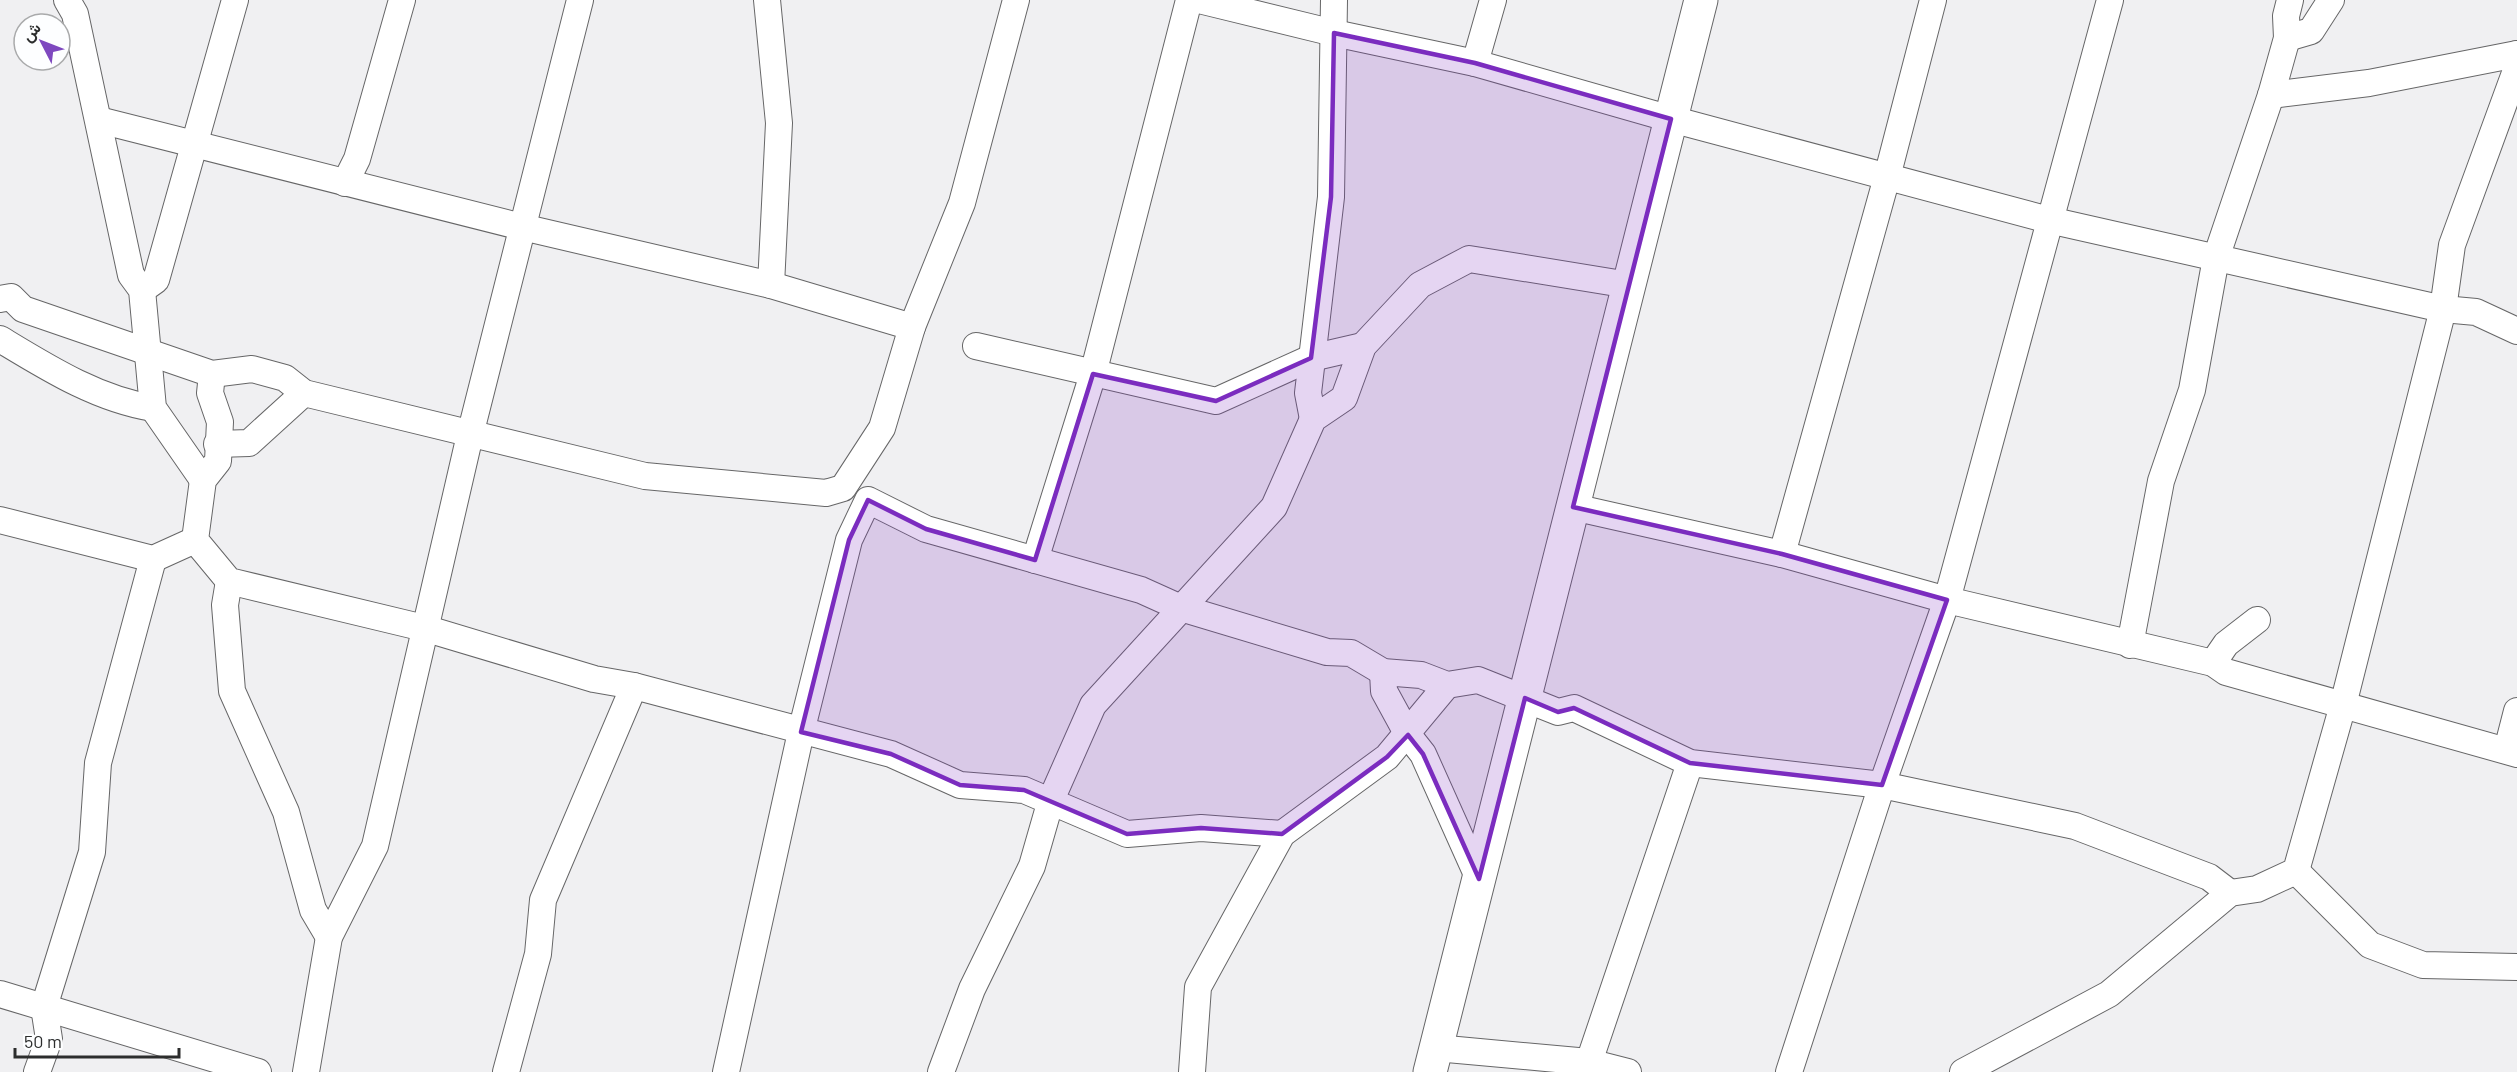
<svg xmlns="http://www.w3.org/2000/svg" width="2517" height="1072" font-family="Barlow,Vazirmatn,sans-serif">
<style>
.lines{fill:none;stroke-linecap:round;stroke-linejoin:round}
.minor-casing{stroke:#666667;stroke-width:28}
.secondary-casing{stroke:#666667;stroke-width:35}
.minor{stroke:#fff;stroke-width:26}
.secondary{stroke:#fff;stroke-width:33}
.marked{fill:#7b2cbf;fill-opacity:0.2;stroke:#7b2cbf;stroke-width:4.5;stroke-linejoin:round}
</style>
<rect width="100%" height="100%" fill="#f0f0f2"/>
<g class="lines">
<defs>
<g id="minor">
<polyline points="67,0 75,14 131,275 142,290 153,408 203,480"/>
<polyline points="767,0 779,123 771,285"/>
<polyline points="1199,0 1334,33 1475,63 1671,119 2049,220 2443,309 2476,312 2517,331"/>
<polyline points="2287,38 2311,31 2331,0"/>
<polyline points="1475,63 1493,0"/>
<polyline points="2271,95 2369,83 2517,54"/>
<polyline points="99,120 522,227 771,285 912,327"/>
<polyline points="345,183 357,159 402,0"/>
<polyline points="142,290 156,280 235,0"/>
<polyline points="0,299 11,297 23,309 212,374 252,369 285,378 304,393 645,476 826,493 843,488 882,428 912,327 962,203 1016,0"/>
<path d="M0 339C48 368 97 399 153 408"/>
<polyline points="976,346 1216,401 1311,358 1363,346"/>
<polyline points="212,374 210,393 220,422 218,461 203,480 195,540 229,581 424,628 594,679 634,686 543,900 538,954 506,1072"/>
<polyline points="1313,419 1308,393 1331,197 1334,0"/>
<polyline points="217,444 249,443 304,393"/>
<polyline points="1573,507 1782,554 1947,600 2213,663 2226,672 2517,754"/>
<polyline points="0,520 153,559 195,540"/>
<polyline points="1782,554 1887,177 1933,0"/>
<polyline points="1035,560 1093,374 1189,0"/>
<polyline points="229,581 225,605 232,691 286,812 313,910 329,937"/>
<polyline points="2130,645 2161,481 2192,390 2216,258 2271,95 2287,38 2286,16 2290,0"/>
<polyline points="2213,663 2226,644 2257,620"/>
<polyline points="1383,672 1384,691 1408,735 1423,754 1479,879"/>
<polyline points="634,686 891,754 960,785 1024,790 1127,834 1201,828 1282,834"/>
<polyline points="2507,750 2517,711"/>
<polyline points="2296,871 2370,945 2423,965 2517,967"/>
<polyline points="0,994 258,1072"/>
<polyline points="1436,1048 1589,1062 1628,1072"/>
<polyline points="1589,1062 1690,763"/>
<polyline points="37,1072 49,1039 44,1007 92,852 98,763 153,559"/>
<polyline points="306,1072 329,937 375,846 470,435 580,0"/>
<polyline points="726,1072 801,732 849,540 868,500 926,529 1141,590 1181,608 1327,652 1351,653 1383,672 1421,675 1447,685 1478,680 1558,712 1574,708 1690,763 1882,785 2075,826 2209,877 2230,893"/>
<polyline points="941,1072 972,989 1032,866 1051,800 1093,705 1274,507 1313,419 1344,398 1363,346 1420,285 1469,259 1629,285"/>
<polyline points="1192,1072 1198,987 1282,834 1387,757 1447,685"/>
<polyline points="1789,1072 1882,785 1947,600 2110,0"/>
<polyline points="1963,1072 2109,994 2230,893 2257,889 2296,871 2343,705 2443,309 2452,245 2515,73 2517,54"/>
</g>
<polyline id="secondary" points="1430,1072 1701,0"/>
</defs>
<use href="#minor" class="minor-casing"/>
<use href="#secondary" class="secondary-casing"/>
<use href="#minor" class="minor"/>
<use href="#secondary" class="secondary"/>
</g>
<path class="marked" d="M1334 33 1475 63 1671 119 1573 507 1782 554 1947 600 1882 785 1690 763 1574 708 1558 712 1525 698 1479 879 1423 754 1408 735 1387 757 1282 834 1201 828 1127 834 1024 790 960 785 891 754 801 732 849 540 868 500 926 529 1035 560 1093 374 1216 401 1311 358 1331 197Z"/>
<g transform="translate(42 42) rotate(312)"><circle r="28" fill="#fdfeff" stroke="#a9aaab" stroke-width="1.5"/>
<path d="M0-4.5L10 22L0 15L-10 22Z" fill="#7e48bf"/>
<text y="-9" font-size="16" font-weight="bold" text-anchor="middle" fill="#2c2d2d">ش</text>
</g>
<path d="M15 1048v9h164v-9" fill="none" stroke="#2c2d2d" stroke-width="3"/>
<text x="24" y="1048" font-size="18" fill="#2c2d2d" stroke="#fdfeff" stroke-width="4.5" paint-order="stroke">50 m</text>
</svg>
